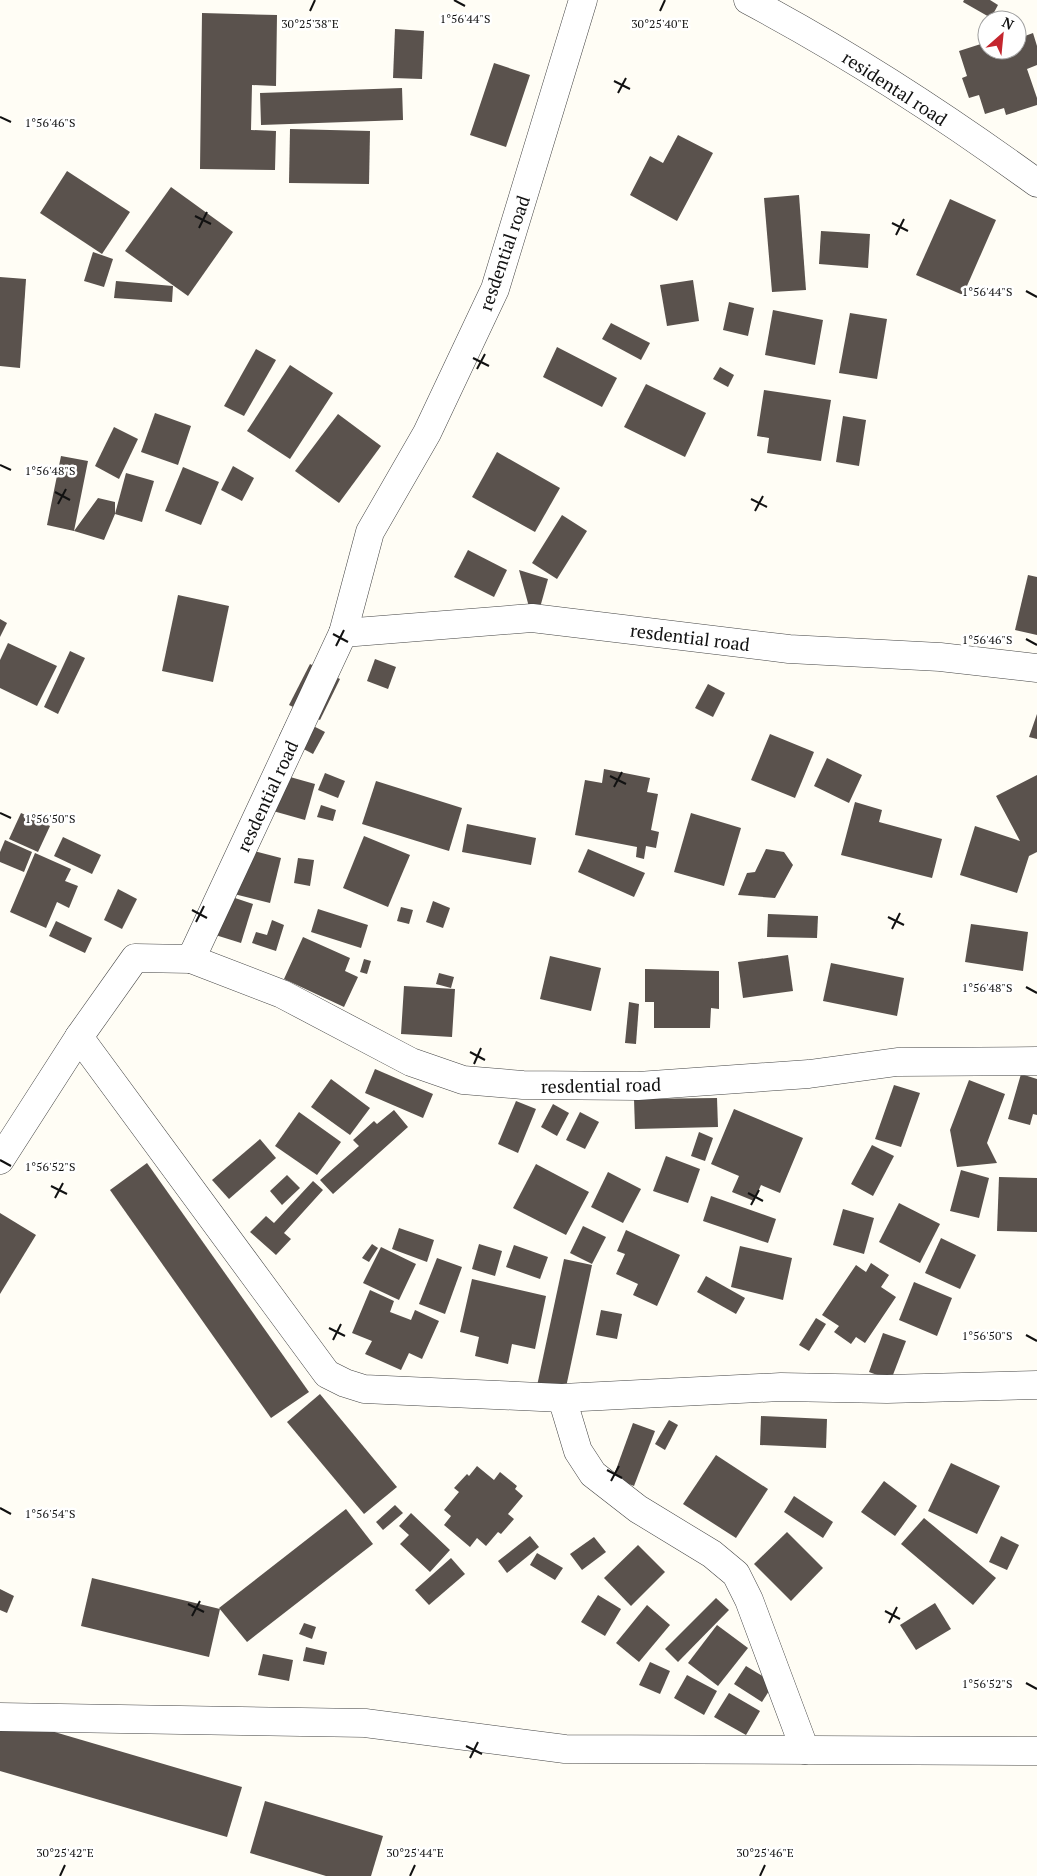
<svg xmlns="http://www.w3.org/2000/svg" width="1037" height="1876" font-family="'PT Serif',serif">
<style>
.building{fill:#5a524d}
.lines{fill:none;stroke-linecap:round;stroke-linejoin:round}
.street-casing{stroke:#444;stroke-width:29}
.street{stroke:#fff;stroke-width:28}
.ticks{fill:none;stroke:#111;stroke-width:2}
.labels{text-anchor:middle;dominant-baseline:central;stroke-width:5;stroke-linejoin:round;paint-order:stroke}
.street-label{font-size:18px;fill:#111;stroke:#fff}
.ticks-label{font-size:12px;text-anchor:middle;fill:#111;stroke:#fff;stroke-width:5;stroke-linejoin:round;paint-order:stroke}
</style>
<rect width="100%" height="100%" fill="#fffdf5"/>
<g class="building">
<polygon points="964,0 990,0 998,5 991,18 963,2"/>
<polygon points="202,13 277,15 276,86 252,85 251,130 276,131 275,170 200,169"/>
<polygon points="395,29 424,31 422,79 393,78"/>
<polygon points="1033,33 1037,46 1037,65 1027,69 1037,98 1037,105 1006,115 1004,108 985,114 979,95 969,98 962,78 967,76 959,51 987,42 987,50 1017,50 1017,39"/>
<polygon points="494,63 530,75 506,147 470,135"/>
<polygon points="402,88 403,120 261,125 260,93"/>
<polygon points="290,129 370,131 369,184 289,183"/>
<polygon points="678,135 713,153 677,221 630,195 650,156 663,163"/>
<polygon points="67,171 130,212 102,254 40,213"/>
<polygon points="171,187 233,232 188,296 125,251"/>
<polygon points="799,195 806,290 772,292 764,198"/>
<polygon points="950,199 996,220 963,295 916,275"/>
<polygon points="821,231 870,234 868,268 819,264"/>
<polygon points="93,252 113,259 104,287 84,281"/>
<polygon points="0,277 26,279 20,368 0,366"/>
<polygon points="693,280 699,321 667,326 660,285"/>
<polygon points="116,281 173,286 172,302 114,298"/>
<polygon points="729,302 754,308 748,336 723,330"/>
<polygon points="773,310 823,320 815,365 765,355"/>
<polygon points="850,313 887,319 877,379 839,373"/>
<polygon points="611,323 650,343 641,360 602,339"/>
<polygon points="557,347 617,378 602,407 543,377"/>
<polygon points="256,349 276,360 244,416 224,406"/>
<polygon points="290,365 333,393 290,459 247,431"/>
<polygon points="720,367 734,375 728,387 713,379"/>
<polygon points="646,384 706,413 685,457 624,427"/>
<polygon points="764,390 831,400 821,461 767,453 769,438 757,436"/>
<polygon points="155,413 191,426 178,465 141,452"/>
<polygon points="338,414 381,446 339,503 295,471"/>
<polygon points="843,416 866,420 859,466 836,462"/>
<polygon points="114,427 138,439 119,479 95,466"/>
<polygon points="497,452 560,488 535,532 472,497"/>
<polygon points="61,456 88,461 74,531 98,498 115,502 115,514 104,540 74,531 47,525"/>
<polygon points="233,466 254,478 242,501 221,490"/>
<polygon points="183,467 219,482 201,525 165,511"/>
<polygon points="126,473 154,481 142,522 115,514"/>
<polygon points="562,515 587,531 557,579 532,563"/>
<polygon points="468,550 507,570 494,597 454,577"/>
<polygon points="519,570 548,579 541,604 532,618"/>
<polygon points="1028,575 1037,577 1037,635 1015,630"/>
<polygon points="178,595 229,606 213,682 162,671"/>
<polygon points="0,619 7,623 0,637"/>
<polygon points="8,643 57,666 37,706 0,688 0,660"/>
<polygon points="70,651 85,658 58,714 44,707"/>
<polygon points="375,659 396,667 388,689 367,681"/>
<polygon points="310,664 340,679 320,720 289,705"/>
<polygon points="708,684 725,693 713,717 695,708"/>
<polygon points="290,714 325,732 313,754 279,736"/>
<polygon points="1037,714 1037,739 1029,737"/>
<polygon points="770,734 814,752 795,798 751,780"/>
<polygon points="827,758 862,775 849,803 814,786"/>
<polygon points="604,769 650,778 647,792 658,794 651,830 659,832 656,848 646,846 644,859 636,857 637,847 575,835 585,780 602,783"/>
<polygon points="325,773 345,781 338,798 318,790"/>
<polygon points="283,775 315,784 305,820 273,811"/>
<polygon points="1037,775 1037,852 1029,856 1017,893 960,875 975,826 1020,841 996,796"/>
<polygon points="376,781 462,808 449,851 362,824"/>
<polygon points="855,802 882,810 879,822 942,839 932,878 841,855"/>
<polygon points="321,805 336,810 333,821 317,817"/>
<polygon points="21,813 50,826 38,852 9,839"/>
<polygon points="691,813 741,828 724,886 674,872"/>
<polygon points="467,824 536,838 531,865 462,852"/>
<polygon points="364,836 410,855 388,907 343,888"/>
<polygon points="63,837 101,855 92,874 54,856"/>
<polygon points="5,840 32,852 24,872 0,862 0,852"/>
<polygon points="238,847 281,858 270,903 226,892"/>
<polygon points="588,849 645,873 634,897 578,872"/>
<polygon points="766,849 784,852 793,865 775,898 738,895 747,873 755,872"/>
<polygon points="35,853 71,869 65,881 78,886 69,908 57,902 46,928 10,912"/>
<polygon points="298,858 314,860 310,886 294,883"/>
<polygon points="118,889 137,899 122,929 104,920"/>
<polygon points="220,893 253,904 241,943 209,933"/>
<polygon points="433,901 450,908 443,928 426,922"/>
<polygon points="401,907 413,910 409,924 397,921"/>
<polygon points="318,909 368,925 361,948 311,932"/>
<polygon points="768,914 818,916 817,938 767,937"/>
<polygon points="272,920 284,925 276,951 252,943 256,932 267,935"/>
<polygon points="56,921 92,938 85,953 49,936"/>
<polygon points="971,924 1028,932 1023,971 965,962"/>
<polygon points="303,937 350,958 345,971 358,977 344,1007 284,979"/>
<polygon points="788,955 793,991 743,998 738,962"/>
<polygon points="550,956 601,968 591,1011 540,999"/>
<polygon points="364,959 371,961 367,974 360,972"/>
<polygon points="831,963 904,978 897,1016 823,1001"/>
<polygon points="645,969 719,971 719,1009 711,1008 710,1028 654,1028 654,1002 645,1002"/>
<polygon points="439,973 454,977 451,988 436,984"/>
<polygon points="404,986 455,989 452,1037 401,1034"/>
<polygon points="629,1002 639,1004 636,1044 625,1043"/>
<polygon points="375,1069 433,1094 423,1118 365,1093"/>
<polygon points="1021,1074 1037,1079 1037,1115 1033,1114 1030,1125 1008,1119"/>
<polygon points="331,1079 370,1108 350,1135 311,1107"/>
<polygon points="969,1080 1005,1094 987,1143 997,1163 957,1167 950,1130"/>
<polygon points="894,1085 920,1093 901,1147 875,1139"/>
<polygon points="717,1098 718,1127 635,1129 634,1099"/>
<polygon points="516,1101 536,1109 518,1153 498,1144"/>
<polygon points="553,1104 569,1113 557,1136 541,1127"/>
<polygon points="734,1109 803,1138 780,1193 761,1185 754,1201 732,1192 739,1176 711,1164"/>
<polygon points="394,1110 408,1127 333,1194 320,1180 359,1146 353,1140 374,1121 377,1124"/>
<polygon points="299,1112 341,1142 317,1175 275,1146"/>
<polygon points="580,1112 599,1122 585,1149 566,1140"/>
<polygon points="699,1132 713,1138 705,1161 691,1156"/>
<polygon points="260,1139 276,1158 229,1199 212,1180"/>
<polygon points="872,1145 894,1156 873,1196 851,1184"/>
<polygon points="666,1156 700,1169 688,1203 653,1191"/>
<polygon points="147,1163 309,1392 271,1418 110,1190"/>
<polygon points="536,1164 589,1192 566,1235 513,1208"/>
<polygon points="961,1170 989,1178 979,1218 950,1211"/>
<polygon points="608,1172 641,1189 623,1223 591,1207"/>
<polygon points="287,1175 300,1188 282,1205 270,1191"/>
<polygon points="999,1177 1037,1178 1037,1232 997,1231"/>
<polygon points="313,1181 323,1190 284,1233 291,1239 276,1255 250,1232 266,1216 274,1223"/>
<polygon points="711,1196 776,1219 768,1243 703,1221"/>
<polygon points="899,1203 940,1224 920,1263 879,1242"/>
<polygon points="843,1209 874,1218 864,1254 833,1245"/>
<polygon points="0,1213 36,1235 0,1294"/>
<polygon points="583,1226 606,1237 592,1264 570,1253"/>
<polygon points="399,1228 434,1240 427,1262 392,1249"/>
<polygon points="626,1230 680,1255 657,1306 633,1295 638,1284 616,1274 625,1254 617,1251"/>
<polygon points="941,1238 976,1255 960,1289 925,1273"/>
<polygon points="372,1244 378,1248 369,1262 362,1258"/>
<polygon points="479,1244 502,1251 495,1276 472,1269"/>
<polygon points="514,1245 548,1257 540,1279 506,1267"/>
<polygon points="740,1246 792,1258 783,1300 731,1287"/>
<polygon points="381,1247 416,1264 399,1300 363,1283"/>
<polygon points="437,1258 462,1267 445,1314 419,1304"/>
<polygon points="564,1259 592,1265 565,1392 537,1386"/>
<polygon points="871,1263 889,1275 881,1287 896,1297 865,1343 856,1337 851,1344 834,1332 839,1326 822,1315 856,1265 866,1272"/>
<polygon points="706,1276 745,1298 736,1314 697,1292"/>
<polygon points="472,1279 546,1296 535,1349 512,1344 508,1364 475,1356 479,1337 460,1332"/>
<polygon points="914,1282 952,1298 937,1336 899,1320"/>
<polygon points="370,1290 394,1301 390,1312 411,1320 415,1310 439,1321 422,1359 409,1353 401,1370 365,1354 372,1341 352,1333"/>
<polygon points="601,1310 622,1314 617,1339 596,1335"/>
<polygon points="816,1318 826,1324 809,1351 799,1345"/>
<polygon points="883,1333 906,1341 891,1380 869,1372"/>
<polygon points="320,1394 397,1487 364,1514 287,1422"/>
<polygon points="761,1416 827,1419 826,1448 760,1445"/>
<polygon points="669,1420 678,1425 665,1450 655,1444"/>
<polygon points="633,1423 655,1431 634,1486 613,1478"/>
<polygon points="716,1455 768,1489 736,1538 683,1504"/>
<polygon points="951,1463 1000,1486 977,1534 928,1511"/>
<polygon points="477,1466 494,1480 500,1472 517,1486 515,1489 523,1496 508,1514 514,1519 501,1534 498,1532 486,1546 477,1538 470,1547 444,1525 451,1516 444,1510 459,1492 454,1488 467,1474 469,1476"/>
<polygon points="884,1481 917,1506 895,1536 861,1512"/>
<polygon points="794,1496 833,1522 823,1538 784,1512"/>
<polygon points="395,1505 403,1513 383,1530 376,1522"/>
<polygon points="346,1509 373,1544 247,1642 219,1608"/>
<polygon points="411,1513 450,1550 430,1572 400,1544 409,1535 399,1526"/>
<polygon points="924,1518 996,1578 973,1605 901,1544"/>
<polygon points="787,1532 823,1568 791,1601 754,1564"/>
<polygon points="530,1536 539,1547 507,1573 498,1561"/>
<polygon points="1001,1536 1019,1545 1007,1570 989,1562"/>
<polygon points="594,1537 606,1552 582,1570 570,1554"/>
<polygon points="638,1545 665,1572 631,1606 604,1578"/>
<polygon points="537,1553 563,1568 555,1580 530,1565"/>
<polygon points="451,1558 465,1574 429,1605 415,1590"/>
<polygon points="92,1578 220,1609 209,1657 81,1626"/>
<polygon points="0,1589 14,1596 7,1613 0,1610"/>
<polygon points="598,1595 621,1609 605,1636 581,1622"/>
<polygon points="716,1598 729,1610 678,1662 665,1649"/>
<polygon points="935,1603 951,1629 916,1650 900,1625"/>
<polygon points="647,1605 670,1625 639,1662 616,1643"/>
<polygon points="304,1623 316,1627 312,1639 299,1634"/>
<polygon points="717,1625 748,1648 718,1686 688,1663"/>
<polygon points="306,1647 327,1652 324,1665 303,1661"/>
<polygon points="263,1654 293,1660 289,1681 258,1675"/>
<polygon points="650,1662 670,1671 660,1694 639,1685"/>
<polygon points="746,1666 774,1683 762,1702 734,1684"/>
<polygon points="687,1675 717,1691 704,1715 674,1698"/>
<polygon points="729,1693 760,1711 746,1735 714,1717"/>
<polygon points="0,1716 242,1787 227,1837 0,1771"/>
<polygon points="265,1801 383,1836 371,1876 326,1876 250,1853"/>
</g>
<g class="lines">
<defs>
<g id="street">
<path d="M748 0C848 53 945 116 1037 183"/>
<polyline points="343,633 532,618 789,649 940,657 1037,668"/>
<polyline points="191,959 282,994 411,1062 463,1080 523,1085 638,1086 809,1074 897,1062 1037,1061"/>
<polyline points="79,1037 327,1374 345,1383 364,1389 562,1398 781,1387 887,1389 1037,1385"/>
<polyline points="0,1160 79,1037 135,958 191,959 343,633 370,532 427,433 495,289 583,0"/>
<polyline points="562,1398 578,1451 593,1474 638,1509 712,1554 736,1574 749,1600 805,1750"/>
<polyline points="0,1717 365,1723 565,1749 1037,1751"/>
</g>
</defs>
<use href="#street" class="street-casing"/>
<use href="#street" class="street"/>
</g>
<path class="ticks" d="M454 0 465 6M310 11 315 0M660 11 665 0M614 81 630 89M618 93 626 78M0 117 11 122M195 216 211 224M892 223 908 231M199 228 207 212M896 235 904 219M1026 291 1037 297M473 358 489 366M477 369 485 354M0 465 11 470M55 492 70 500M751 499 767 507M58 504 66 489M755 511 763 496M333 634 348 642M1026 639 1037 645M336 646 344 630M610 776 626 784M614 787 622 772M0 813 11 818M192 910 207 918M888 917 904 925M196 922 204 906M892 929 900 913M1026 987 1037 993M470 1052 485 1060M474 1064 481 1048M0 1160 11 1166M51 1186 67 1194M748 1193 763 1201M55 1198 63 1183M751 1205 759 1190M329 1328 345 1336M1026 1335 1037 1341M333 1340 341 1324M607 1470 622 1478M611 1481 619 1466M0 1508 11 1514M188 1604 204 1612M885 1611 900 1619M192 1616 200 1601M889 1623 897 1607M1026 1683 1037 1689M466 1746 482 1754M470 1758 478 1742M60 1876 65 1865M410 1876 415 1865M760 1876 765 1865"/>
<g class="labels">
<g class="street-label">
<text transform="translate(895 88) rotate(33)">residental road</text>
<text transform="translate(504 253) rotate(-71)">resdential road</text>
<text transform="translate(690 637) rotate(7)">resdential road</text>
<text transform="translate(267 796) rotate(-65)">resdential road</text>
<text transform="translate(601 1085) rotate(-1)">resdential road</text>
</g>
</g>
<g class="ticks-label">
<text x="465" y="23">1°56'44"S</text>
<text x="310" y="28">30°25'38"E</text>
<text x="660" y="28">30°25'40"E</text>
<text x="50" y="127">1°56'46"S</text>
<text x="987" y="296">1°56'44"S</text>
<text x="50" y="475">1°56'48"S</text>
<text x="987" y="644">1°56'46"S</text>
<text x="50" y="823">1°56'50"S</text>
<text x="987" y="992">1°56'48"S</text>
<text x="50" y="1171">1°56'52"S</text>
<text x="987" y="1340">1°56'50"S</text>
<text x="50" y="1518">1°56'54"S</text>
<text x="987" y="1688">1°56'52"S</text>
<text x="65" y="1857">30°25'42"E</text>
<text x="415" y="1857">30°25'44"E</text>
<text x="765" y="1857">30°25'46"E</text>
</g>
<g transform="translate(1002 35) rotate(27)"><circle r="24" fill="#ffffff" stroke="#a0a0a0"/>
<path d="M0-4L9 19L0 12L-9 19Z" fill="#c4262e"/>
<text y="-8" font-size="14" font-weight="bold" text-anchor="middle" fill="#111111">N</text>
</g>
</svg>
